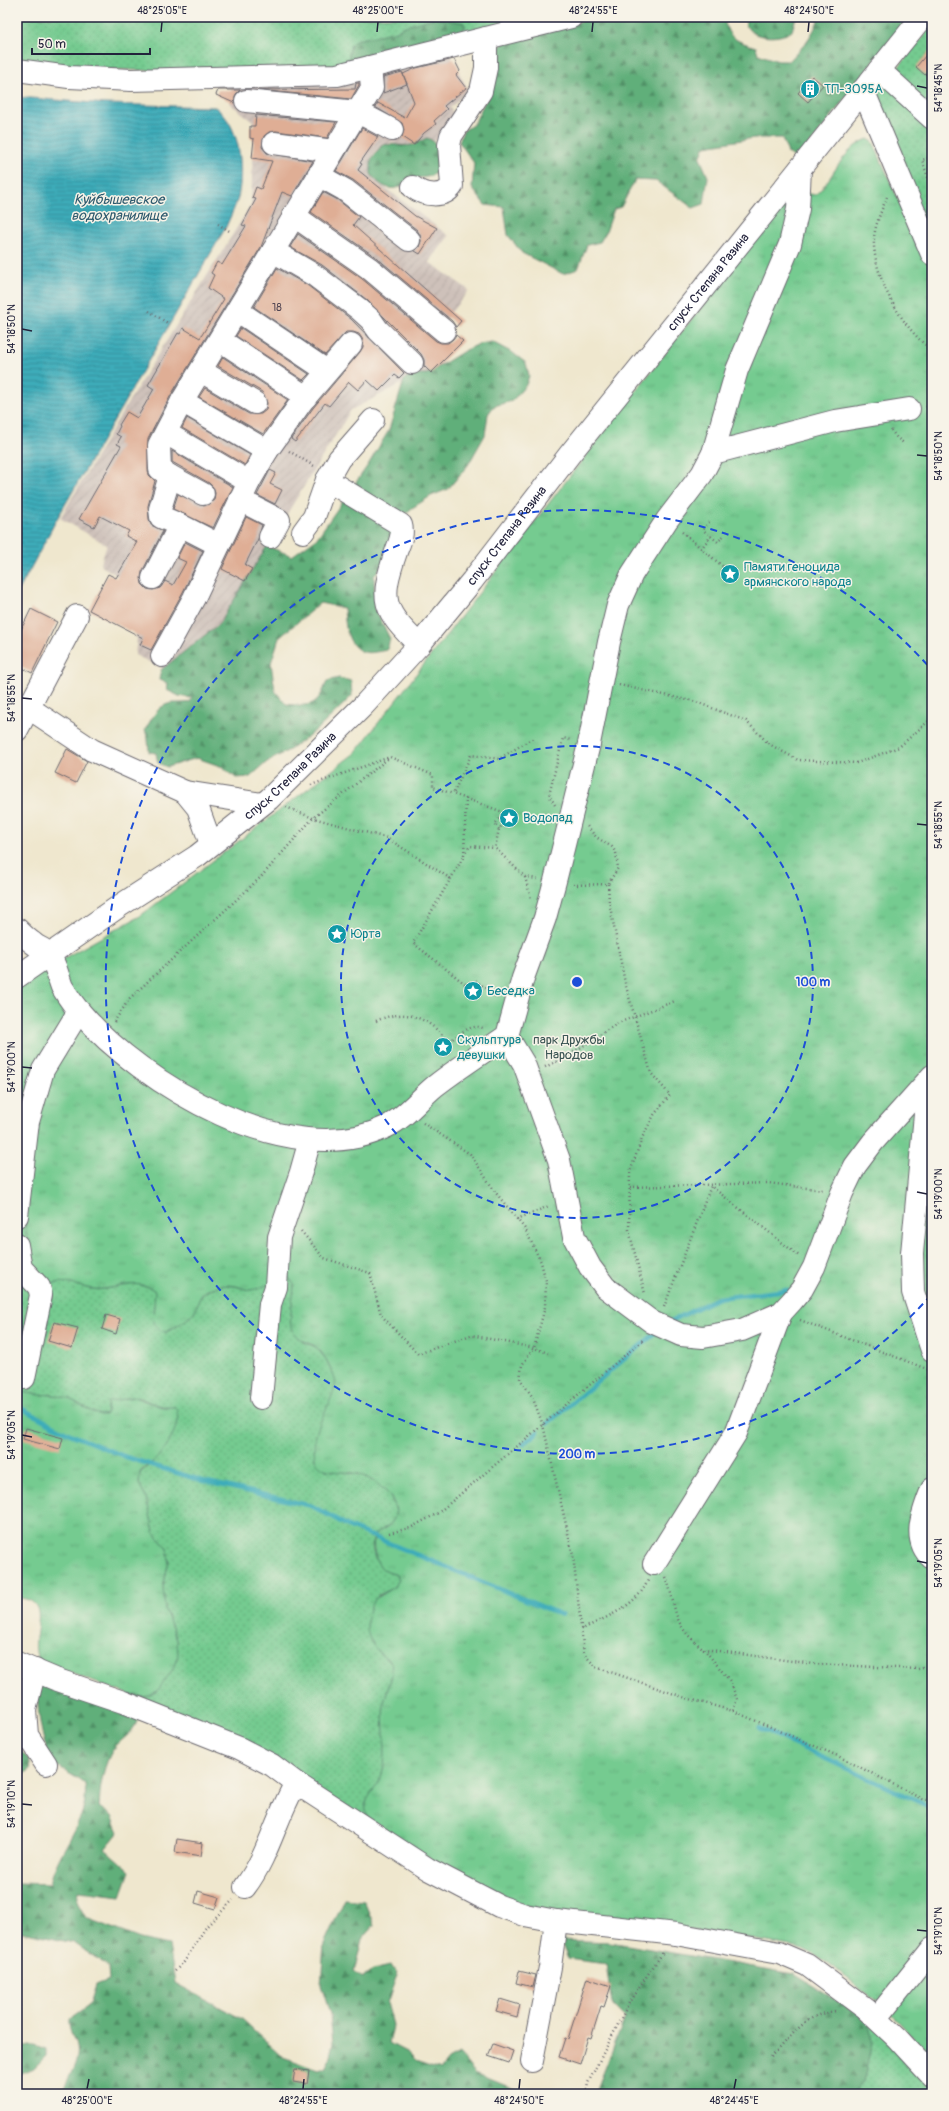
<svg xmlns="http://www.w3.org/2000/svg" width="949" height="2111" font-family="Pangolin,sans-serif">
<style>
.industrial{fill:url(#industrial-furrows)}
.grass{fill:url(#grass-dots);stroke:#4c7666}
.forest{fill:url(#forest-firs);stroke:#41685a}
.park{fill:url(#park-tufts);stroke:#4c7666}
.water{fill:url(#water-rules);stroke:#2f677a}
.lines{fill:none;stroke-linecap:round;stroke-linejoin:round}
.stream{stroke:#3cacb9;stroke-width:4.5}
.building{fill:#dfae95}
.minor-casing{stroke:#6a676e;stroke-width:24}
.path{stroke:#6a676e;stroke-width:2.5;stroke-dasharray:1 3;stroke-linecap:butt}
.minor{stroke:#fff;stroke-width:22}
.ticks{fill:none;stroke:#22223b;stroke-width:1.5}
.ring{fill:none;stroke:#1d4ed8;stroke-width:2;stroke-dasharray:7 5}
.labels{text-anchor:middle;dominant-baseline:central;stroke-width:3;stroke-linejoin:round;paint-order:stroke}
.number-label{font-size:11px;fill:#514552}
.culture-label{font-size:13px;fill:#0d838f;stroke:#f7f3e8;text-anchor:start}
.street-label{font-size:13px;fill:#22223b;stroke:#f7f3e8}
.park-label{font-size:13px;fill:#3b5554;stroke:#f7f3e8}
.water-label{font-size:14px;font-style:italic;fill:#2c596d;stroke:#f7f3e8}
.centre{fill:#1d4ed8;stroke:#f7f3e8;stroke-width:2}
.ring-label{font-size:12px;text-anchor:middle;font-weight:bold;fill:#1d4ed8;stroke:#f7f3e8;stroke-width:3;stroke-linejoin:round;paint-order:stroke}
.neatline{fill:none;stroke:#22223b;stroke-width:1.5}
.ticks-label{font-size:10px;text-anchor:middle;fill:#22223b}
</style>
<defs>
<pattern id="industrial-furrows" width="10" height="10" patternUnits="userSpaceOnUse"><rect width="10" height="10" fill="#cec1ba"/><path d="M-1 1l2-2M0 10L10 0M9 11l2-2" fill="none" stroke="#b1a6a1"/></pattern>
<pattern id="grass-dots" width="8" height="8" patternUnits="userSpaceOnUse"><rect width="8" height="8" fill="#75cb90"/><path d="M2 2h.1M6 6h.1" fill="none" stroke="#65ae7d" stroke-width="1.8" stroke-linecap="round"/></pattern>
<pattern id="forest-firs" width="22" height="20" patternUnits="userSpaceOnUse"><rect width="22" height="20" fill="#60af7a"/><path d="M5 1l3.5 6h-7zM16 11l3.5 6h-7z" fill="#4f8e65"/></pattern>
<pattern id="park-tufts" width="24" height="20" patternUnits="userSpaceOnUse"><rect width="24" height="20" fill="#75cb90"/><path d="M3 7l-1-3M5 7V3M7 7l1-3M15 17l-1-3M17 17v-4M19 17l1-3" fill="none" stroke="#65ae7d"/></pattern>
<pattern id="water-rules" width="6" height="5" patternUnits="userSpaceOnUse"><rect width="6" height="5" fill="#3cacb9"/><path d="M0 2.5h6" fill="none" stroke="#328c98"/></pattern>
</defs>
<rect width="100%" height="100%" fill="#f7f3e8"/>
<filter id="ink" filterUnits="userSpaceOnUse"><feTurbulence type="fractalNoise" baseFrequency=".025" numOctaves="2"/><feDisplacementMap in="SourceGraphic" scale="8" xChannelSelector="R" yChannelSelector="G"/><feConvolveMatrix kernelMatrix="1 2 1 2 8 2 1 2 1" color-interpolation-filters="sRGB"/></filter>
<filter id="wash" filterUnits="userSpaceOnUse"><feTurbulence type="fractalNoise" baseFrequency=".012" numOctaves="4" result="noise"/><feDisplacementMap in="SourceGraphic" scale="16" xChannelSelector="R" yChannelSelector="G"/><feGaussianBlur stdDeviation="0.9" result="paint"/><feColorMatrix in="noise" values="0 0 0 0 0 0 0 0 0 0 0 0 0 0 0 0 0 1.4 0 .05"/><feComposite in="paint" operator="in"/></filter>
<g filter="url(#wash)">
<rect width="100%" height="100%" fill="#efe7ce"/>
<polygon class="industrial" points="445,45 468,90 450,108 457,119 435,141 420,140 413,145 404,146 391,143 376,151 371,160 371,174 380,184 449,236 429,262 469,290 441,325 449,331 430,350 443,364 427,375 411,374 403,383 351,410 219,624 164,669 135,655 137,638 135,636 154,598 100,565 107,545 60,518 129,401 251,205 254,122 229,103 233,77"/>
<g class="grass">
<polygon points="17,17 544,17 340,77 17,66"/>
<polygon points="932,25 932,241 874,98"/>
<path d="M17 1213 24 1222 34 1267 49 1285C64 1279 72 1285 87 1288 111 1294 135 1275 155 1291L156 1300 153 1310 159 1330 166 1332 177 1326 194 1313 199 1299 205 1292 221 1285 235 1286 249 1290 280 1278H289L294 1284V1296L304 1342 316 1347 326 1359 337 1382 326 1470C353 1473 373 1473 390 1497 394 1503 397 1511 395 1517 391 1526 383 1528 377 1533 368 1541 374 1559 381 1567 385 1572 391 1573 397 1575L399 1580 394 1587 377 1596 385 1658 392 1662C395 1677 386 1689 384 1704 381 1728 390 1752 382 1775 379 1786 369 1795 365 1805L369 1819 127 1694 142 1697 150 1696 158 1690 177 1640 165 1610 163 1587 169 1560 167 1549 154 1532 146 1497 139 1484 140 1473 159 1456 169 1406C156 1408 147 1399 135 1397 127 1396 115 1403 107 1405V1412L105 1415H100C88 1411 78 1402 67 1398 50 1392 33 1397 17 1390Z"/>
<polygon points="867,2019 932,2084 932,2094 852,2094 863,2081"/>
</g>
<g class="forest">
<path d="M597 17H724C727 39 737 41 756 47L758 54 778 61H789C802 48 814 35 819 17H908L798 160 788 153 782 138H754L705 146 700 158 708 177 704 204 693 208 656 181 635 180 621 207 614 209 606 232 600 242 587 245 578 269 563 274 522 253 508 235 504 207 485 205 472 188 474 163 459 142 463 131 474 124 492 87 496 50 506 41Z"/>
<path d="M746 17H796L792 31C779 41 741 39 746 17Z"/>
<polygon points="434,18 460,22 464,23 465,27 462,32 451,39 349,63 349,53 351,45 356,40 397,31 405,26"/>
<path d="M427 138C444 144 448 167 431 176 425 178 418 177 412 179 407 180 404 186 400 187 388 192 377 183 371 174V160L382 145C392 143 402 147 412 145 417 144 422 140 427 138Z"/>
<path d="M492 342 513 353 526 363 529 376 526 385 512 401 494 406 488 414 485 435 468 465 448 489 431 496 412 508 403 516 389 556 374 576 375 608 390 639 387 650C380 651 370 654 364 652 346 647 345 623 344 608L320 603 279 638 271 663 275 691 286 704C311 707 318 706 327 681L339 678 351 681 352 696 320 727 291 749 267 762 250 777 236 778 223 767 197 758 167 767 158 763 156 753 149 752 148 739 145 730C151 721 156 707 168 704 171 702 183 704 190 702L192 698 179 696 167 690 168 683 159 680 161 670 219 624 267 546 292 556 317 538 368 465 389 430 404 380 411 374H427L464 351 479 344Z"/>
<path d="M39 1680 139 1715C134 1737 118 1738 110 1755 102 1771 100 1790 99 1807L112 1816 119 1832 105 1849 130 1871 121 1896 79 1891 77 1902 86 1918 140 1939 169 1945 175 1983 242 2019 283 2057 319 2070 327 2067 333 2043 330 2014 321 1985 324 1944 345 1899 364 1901 374 1925 362 1939 354 1972 363 1978 373 1970 390 1966 398 1972 387 2003 393 2025 389 2043 408 2053 418 2063 440 2070 448 2060 459 2054 475 2073 526 2094H60C67 2081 80 2061 77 2046 75 2034 68 2035 69 2019L90 2004 96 1985 109 1980 108 1966 74 1943 17 1931V1883L50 1884C57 1849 90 1822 85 1784 74 1774 56 1770 48 1756 46 1753 46 1746 44 1741 39 1720 36 1702 39 1680Z"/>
<path d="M17 1749C26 1756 32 1758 30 1770L25 1773 17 1774Z"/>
<polygon points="560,1940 610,1942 794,1974 867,2019 873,2039 863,2081 852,2094 595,2094 625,2018 612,2005 606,1964 568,1959"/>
<polygon points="17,2046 34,2046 46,2050 46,2056 34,2068 17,2075"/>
</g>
<g class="park">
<path d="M868 139 873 142 921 252 932 269V2058L886 2008 821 1958 801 1948 729 1935 568 1916 488 1897 369 1819C358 1799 377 1792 382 1775 389 1751 381 1728 384 1704 386 1689 395 1677 392 1662 366 1646 361 1627 374 1599L394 1587 399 1580 397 1575C393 1573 388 1573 384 1570 375 1564 371 1544 375 1534 381 1530 387 1528 392 1522 407 1503 374 1478 358 1474 347 1471 335 1473 325 1469 320 1467 316 1463 315 1458 310 1429 331 1408 336 1382 332 1371 326 1355 316 1347 307 1340 296 1342 291 1327 289 1318 294 1295 294 1284L289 1278C275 1279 265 1288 251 1290 246 1290 241 1287 236 1286 226 1284 215 1286 206 1291 198 1296 198 1306 194 1312 187 1321 175 1327 166 1332L159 1330 153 1323 155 1291C135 1275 111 1294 87 1288 72 1285 64 1279 49 1285L34 1267 24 1222 17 1213V991L37 973 140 916 355 753 792 190 815 195C835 178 841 149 868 139Z"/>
<path d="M17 1390C33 1397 50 1392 67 1398 78 1402 88 1411 100 1415H105L107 1412 108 1402 134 1397 162 1407H175C184 1419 168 1446 159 1456 154 1462 146 1466 140 1472L139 1484 146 1497 154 1532 167 1549 169 1560 163 1587 165 1610 177 1640 178 1655 173 1669 158 1690 150 1696 142 1697 127 1694 41 1662C23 1644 59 1599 17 1598Z"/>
</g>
<path class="water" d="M17 97 107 104 215 107C241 125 244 169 238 198 235 208 230 217 226 227L58 517 17 594Z"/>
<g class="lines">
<g class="stream">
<polyline points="669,1322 718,1298 787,1290"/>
<polyline points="17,1406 70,1434 126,1457 203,1481 312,1506 350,1527 562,1615"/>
<polyline points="548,1423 658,1331"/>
<polyline points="523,1444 538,1432"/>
<polyline points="759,1728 932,1808"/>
</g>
</g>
<g id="blocks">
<g class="building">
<polygon points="932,48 932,67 925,75 916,67"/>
<polygon points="454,59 460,71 456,75 466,88 444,106 447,109 434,121 436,124 424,133 414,145 402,137 404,130 402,123 375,107 378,103 405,118 414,102 403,74 416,68"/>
<polygon points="402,72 407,84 383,93 383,77"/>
<polygon points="812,76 823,85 808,102 798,93"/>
<polygon points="356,83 359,83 359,85 351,99 258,90 355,89"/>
<polygon points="218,90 240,90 236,94 234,103 216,95"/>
<polygon points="256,115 336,122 327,138 276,131 269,132 264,136 262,147 267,153 313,161 292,196 282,192 261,247 171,395 148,439 148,470 149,475 155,481 148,506 149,519 151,525 163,531 142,572 141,578 142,584 147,589 153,590 160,588 165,581 173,585 186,562 177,558 185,542 203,551 183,592 151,650 140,645 143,638 89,610 108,574 116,578 137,542 126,536 129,531 100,516 94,527 79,519 121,446 117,444 121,437 116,434 120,426 119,425 127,412 137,418 154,389 148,385 178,333 180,334 183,328 200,338 224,299 208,288 214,275 211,273 217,262 222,265 246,226 242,225 256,199 252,198 256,187 261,189 272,161 252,158 254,139 250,138 250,126 255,126"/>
<polygon points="362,128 378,137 360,163 362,164 358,170 415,216 437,228 420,254 415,251 419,247 421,241 420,235 417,230 353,180 336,171"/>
<polygon points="323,192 338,200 359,217 353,225 461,321 456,327 452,321 377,258 311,212"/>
<polygon points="298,234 361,278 436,341 441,343 448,343 453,339 456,335 463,341 431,373 424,366 424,360 421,354 367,300 322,265 290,247"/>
<polygon points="277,268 307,285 351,319 404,373 399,378 395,375 379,391 367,380 358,390 349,382 329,406 325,403 295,442 291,439 313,408 360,352 363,347 363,340 359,334 353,332 346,332 325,355 254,307"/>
<polygon points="241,328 309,374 303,380 236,336"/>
<polygon points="223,357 288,400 263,434 199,397 205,388 249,414 261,414 266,410 267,403 262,392 218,366"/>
<polygon points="187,418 250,455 245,465 182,428"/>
<polygon points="172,451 233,487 213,528 173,509 178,494 204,506 214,500 215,493 213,487 209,483 172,462"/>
<polygon points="270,470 276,473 270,484 282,490 275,504 257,495"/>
<polygon points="246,517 262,525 258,539 245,565 252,569 245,581 222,569"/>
<polygon points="31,609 57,622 32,673 17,665 17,638"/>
<polygon points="67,749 87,761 76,783 55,773"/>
<polygon points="106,1315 120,1319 116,1334 102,1329"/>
<polygon points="54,1322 78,1328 72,1348 48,1341"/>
<polygon points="26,1428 63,1438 60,1449 23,1439"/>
<polygon points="177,1839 203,1843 201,1856 175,1852"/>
<polygon points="198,1891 219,1897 215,1909 195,1903"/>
<polygon points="519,1971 536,1975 533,1987 516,1983"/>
<polygon points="587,1978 611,1986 604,2007 601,2006 591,2038 588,2037 580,2064 559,2057 565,2038 568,2039"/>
<polygon points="500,1999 520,2005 517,2017 496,2011"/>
<polygon points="493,2044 513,2051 509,2063 488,2056"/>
<polygon points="295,2069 309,2071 307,2084 293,2082"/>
</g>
</g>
</g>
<g filter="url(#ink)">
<use href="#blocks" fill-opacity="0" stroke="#6a676e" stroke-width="1"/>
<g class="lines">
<defs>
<g id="minor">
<polyline points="17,70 69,77 131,80 337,75 370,67"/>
<polyline points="879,70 932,118"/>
<polyline points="863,90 932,254"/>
<polyline points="246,101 358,112 392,130"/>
<polyline points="274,143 333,151"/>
<polyline points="800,169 798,209 790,244 737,370 713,453 702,474 667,520 632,574 618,605 609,642 589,744 555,881 545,918 523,978 507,1036 524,1064 559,1160 574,1237 590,1267 605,1287 652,1322 681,1335 703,1337 742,1330 781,1313 792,1301 802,1289 814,1267 842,1193 855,1166 873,1142 932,1076"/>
<polyline points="318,175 345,190 409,240"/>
<path d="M413 187C424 196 444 198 452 186L449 145 451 136 481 91 486 68V38"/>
<polyline points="293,215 369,268 444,331"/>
<polyline points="273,251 314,275 359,309 371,320 378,330 412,363"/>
<polyline points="238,311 327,371"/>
<polyline points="220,340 306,397"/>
<polyline points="201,371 255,403"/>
<polyline points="182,401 267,451"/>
<polyline points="166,433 249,482"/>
<polyline points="713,453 835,421 909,409"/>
<polyline points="170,476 203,494"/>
<polyline points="327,480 339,459 373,420"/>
<polyline points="240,500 279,520 270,537"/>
<polyline points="180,525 219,545"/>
<path d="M303 532 314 517 327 480 401 525C404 535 399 543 396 552 379 601 383 610 419 645"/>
<polyline points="153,578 180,525 161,517 160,509 170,476 160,469 159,445 182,401 372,88 370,67 571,17"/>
<polyline points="162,656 194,598 249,482 267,451 303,400 351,344"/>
<polyline points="29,708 92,750 185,792 262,804"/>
<polyline points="17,730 77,616"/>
<polyline points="185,792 198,808 211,844"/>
<path d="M17 929C22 934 27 939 33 943 37 947 44 949 48 953 55 961 58 977 62 987 67 995 73 1005 80 1012 141 1084 291 1174 386 1127 405 1118 419 1099 435 1086 458 1068 483 1052 507 1036"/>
<path id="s1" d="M17 977 121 905 197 856 269 799 363 706 419 645 472 581 570 454 922 17"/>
<polyline points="932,1090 925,1114 912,1253 913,1292 932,1350"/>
<polyline points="17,1216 28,1122 43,1070 79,1011"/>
<polyline points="17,1245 21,1268 39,1287 41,1295 24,1378"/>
<polyline points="261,1398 270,1304 276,1287 279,1237 301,1172 310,1140"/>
<path d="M932 1489C923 1512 911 1539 932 1558"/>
<polyline points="654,1564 736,1433 781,1313"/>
<polyline points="17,1663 55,1679 123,1702 239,1748 272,1765 296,1783 428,1869 499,1906 525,1915 556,1921 676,1934 779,1953 807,1965 866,2009 897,2038 932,2076"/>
<polyline points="35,1670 25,1710 27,1735 46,1764"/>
<path d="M245 1887C269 1855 276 1817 296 1783"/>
<polyline points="877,2018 932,1949"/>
<polyline points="532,2061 550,1967 556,1921"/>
</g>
</defs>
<use href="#minor" class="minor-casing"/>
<g class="path">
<polyline points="932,157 922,160 930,183 932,182"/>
<path d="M887 197C882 209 875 225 874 238 872 275 902 329 932 350"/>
<polyline points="218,224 231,232"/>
<polyline points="149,311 169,324"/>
<polyline points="926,407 932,405"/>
<polyline points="891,430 897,438 905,444"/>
<polyline points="289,451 314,466"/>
<polyline points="709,522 703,530 718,542 725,534"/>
<polyline points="682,532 727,570"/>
<polyline points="927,540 928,545"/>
<polyline points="701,549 711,536"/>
<polyline points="619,685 696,702 746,721 769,744 798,760 857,763 899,747 932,718"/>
<polyline points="311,785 390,757 433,775 433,787 453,794"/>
<polyline points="466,798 464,856 413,943 469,987 475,980 498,998"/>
<polyline points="555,805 549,795 563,738 571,740"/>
<polyline points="286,807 313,818 387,838 451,879"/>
<polyline points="511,814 499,829 495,848 525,877 537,879"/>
<polyline points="499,829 495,824 503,814 503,812 453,794 471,755 499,759 533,738"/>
<polyline points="464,855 470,846 495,848"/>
<polyline points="525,877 531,899"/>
<polyline points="608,884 609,901 625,983 651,1073 670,1095 654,1115 642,1138 630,1172 629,1230 645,1294"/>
<polyline points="573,885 608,884 618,868 616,853 612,847 596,837 587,826"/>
<path d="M376 1021C407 1007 428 1018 449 1042 459 1034 472 1022 485 1029"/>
<polyline points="114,1022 130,998 260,878 313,818 390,757"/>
<polyline points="545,1067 566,1057 618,1023 675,1001"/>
<polyline points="423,1123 470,1154 496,1193 525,1229 541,1262 546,1281 545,1307 534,1348 522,1365 520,1379 532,1396 543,1425 573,1555 584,1654 596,1667 686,1698 733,1711 737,1699 730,1681 704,1649 814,1664 918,1669 932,1666"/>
<polyline points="630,1187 768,1183 823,1190"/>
<polyline points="517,1219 549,1206"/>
<polyline points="301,1231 324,1258 370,1273 381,1315 418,1354 471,1335 534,1348 548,1353"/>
<polyline points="664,1307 711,1186 799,1256"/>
<polyline points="800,1320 932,1371"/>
<polyline points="389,1533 410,1528 438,1513 644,1339"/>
<path d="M666 1577C678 1611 671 1625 704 1649"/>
<path d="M581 1630C605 1617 637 1607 648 1580"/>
<polyline points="733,1711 838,1756 922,1799 932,1801"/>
<polyline points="175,1971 184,1962 206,1927 233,1900"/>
<path d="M771 2057C794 2035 804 2013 838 2011"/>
<polyline points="586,2094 588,2083 631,1999 664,1951"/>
</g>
<use href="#minor" class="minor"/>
</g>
</g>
<path class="ticks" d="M161 32 162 22M377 32 378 22M592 32 593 22M808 32 809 22M917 86 927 88M22 329 32 331M917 455 927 456M22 698 32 699M917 824 927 825M22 1067 32 1068M917 1192 927 1194M22 1435 32 1437M917 1561 927 1563M22 1804 32 1805M917 1930 927 1931M87 2089 89 2079M303 2089 304 2079M519 2089 520 2079M734 2089 736 2079"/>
<g class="ring">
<circle cx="577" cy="982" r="236"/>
<path d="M931 1295A472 472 0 1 1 931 669"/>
</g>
<defs>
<symbol id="building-disc" viewBox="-11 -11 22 22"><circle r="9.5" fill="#0f9aa8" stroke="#f7f3e8"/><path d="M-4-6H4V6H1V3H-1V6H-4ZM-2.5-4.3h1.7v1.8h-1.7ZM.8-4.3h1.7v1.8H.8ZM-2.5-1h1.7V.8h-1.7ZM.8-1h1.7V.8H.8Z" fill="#fff"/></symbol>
<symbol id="sight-disc" viewBox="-11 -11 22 22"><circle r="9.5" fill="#0f9aa8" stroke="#f7f3e8"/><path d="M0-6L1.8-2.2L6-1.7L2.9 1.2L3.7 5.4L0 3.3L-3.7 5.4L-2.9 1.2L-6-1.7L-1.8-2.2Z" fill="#fff"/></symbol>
</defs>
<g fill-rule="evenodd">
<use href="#building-disc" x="799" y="78" width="22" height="22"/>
<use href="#sight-disc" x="719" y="563" width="22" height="22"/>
<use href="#sight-disc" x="498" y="807" width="22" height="22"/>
<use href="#sight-disc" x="326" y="923" width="22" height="22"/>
<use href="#sight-disc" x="462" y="980" width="22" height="22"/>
<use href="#sight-disc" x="432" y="1036" width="22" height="22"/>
</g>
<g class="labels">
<g class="number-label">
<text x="277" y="307">18</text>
</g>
<g class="culture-label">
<text x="824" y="89">ТП-3095А</text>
<text x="744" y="567">Памяти геноцида<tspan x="744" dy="15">армянского народа</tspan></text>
<text x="523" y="818">Водопад</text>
<text x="351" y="934">Юрта</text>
<text x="487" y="991">Беседка</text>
<text x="457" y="1040">Скульптура<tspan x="457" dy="15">девушки</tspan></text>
</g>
<g class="street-label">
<text stroke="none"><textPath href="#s1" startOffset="988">спуск Степана Разина</textPath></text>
<text stroke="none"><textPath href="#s1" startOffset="664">спуск Степана Разина</textPath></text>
<text stroke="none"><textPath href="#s1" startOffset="340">спуск Степана Разина</textPath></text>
</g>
<g class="park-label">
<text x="569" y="1040">парк Дружбы<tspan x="569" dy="15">Народов</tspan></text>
</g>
<g class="water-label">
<text x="119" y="199">Куйбышевское<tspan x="119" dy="16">водохранилище</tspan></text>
</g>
</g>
<circle cx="577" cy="982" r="6" class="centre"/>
<g class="ring-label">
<text x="813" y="986">100 m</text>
<text x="577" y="1458">200 m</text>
</g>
<rect width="949" height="2111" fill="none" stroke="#f7f3e8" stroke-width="44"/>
<path d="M32 48v6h118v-6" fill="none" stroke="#22223b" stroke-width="2"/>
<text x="38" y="48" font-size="12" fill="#22223b" stroke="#f7f3e8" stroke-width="3" paint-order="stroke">50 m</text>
<rect x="22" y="22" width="905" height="2067" class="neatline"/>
<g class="ticks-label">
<text x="162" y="14">48°25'05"E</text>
<text x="378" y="14">48°25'00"E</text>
<text x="593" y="14">48°24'55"E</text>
<text x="809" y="14">48°24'50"E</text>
<text transform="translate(938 88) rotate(-90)" y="4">54°18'45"N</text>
<text transform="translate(11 329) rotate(-90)" y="4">54°18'50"N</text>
<text transform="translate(938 456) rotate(-90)" y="4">54°18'50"N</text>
<text transform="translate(11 698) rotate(-90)" y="4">54°18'55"N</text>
<text transform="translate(938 825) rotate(-90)" y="4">54°18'55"N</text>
<text transform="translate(11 1067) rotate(-90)" y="4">54°19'00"N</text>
<text transform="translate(938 1194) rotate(-90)" y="4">54°19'00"N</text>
<text transform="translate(11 1435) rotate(-90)" y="4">54°19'05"N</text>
<text transform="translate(938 1563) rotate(-90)" y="4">54°19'05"N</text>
<text transform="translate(11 1804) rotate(-90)" y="4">54°19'10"N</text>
<text transform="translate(938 1931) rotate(-90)" y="4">54°19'10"N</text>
<text x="87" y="2104">48°25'00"E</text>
<text x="303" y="2104">48°24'55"E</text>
<text x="519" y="2104">48°24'50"E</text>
<text x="734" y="2104">48°24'45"E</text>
</g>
</svg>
